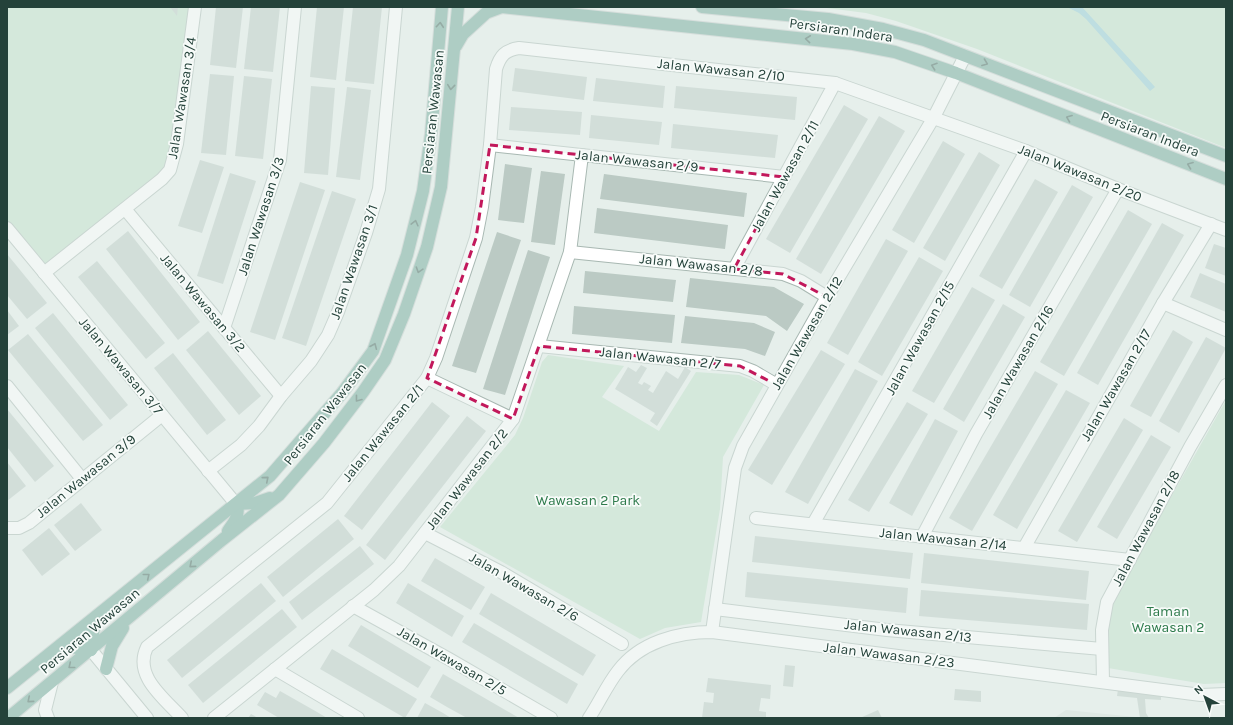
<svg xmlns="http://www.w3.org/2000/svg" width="1233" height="725" font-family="Karla,sans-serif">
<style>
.built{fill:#d4dfda}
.green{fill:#bfe0c8}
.water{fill:#8ec9d4}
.building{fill:#bbcac4}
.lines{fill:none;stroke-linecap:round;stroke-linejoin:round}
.minor-casing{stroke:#a8b8b2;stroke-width:14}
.major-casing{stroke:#c2cac8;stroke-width:14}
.minor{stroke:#fff;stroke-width:12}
.major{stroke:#6aa596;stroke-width:12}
.oneway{stroke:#365b51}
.marked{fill:none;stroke:#c2185b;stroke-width:3;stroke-dasharray:8 5;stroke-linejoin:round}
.labels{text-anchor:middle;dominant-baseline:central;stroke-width:3.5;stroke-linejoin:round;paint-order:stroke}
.street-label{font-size:14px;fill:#24423a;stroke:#f7fbf9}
.park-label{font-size:14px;fill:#2d7a4b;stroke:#f7fbf9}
</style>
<rect width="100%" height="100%" fill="#e6efeb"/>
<polygon class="built" points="1066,710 1145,718 1054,718"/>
<g class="green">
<polygon points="7,7 195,7 170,170 44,273 7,227"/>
<polygon points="819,7 1226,7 1226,148 977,49 896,21 866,13"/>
<polygon points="548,355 624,366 602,397 659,431 696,372 739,375 764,385 723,457 720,509 701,622 665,628 640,639 440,527 515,435 523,418 542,362"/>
<polygon points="1226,400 1226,683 1204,684 1108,668 1105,630 1111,603"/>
</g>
<polygon class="water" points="1067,7 1082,7 1155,87 1150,91 1086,19 1079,13"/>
<g class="building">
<polygon points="170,7 178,7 177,16"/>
<polygon points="216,7 243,7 236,68 210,65"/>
<polygon points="251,7 280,7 273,72 244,69"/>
<polygon points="317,7 344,7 336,80 310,77"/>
<polygon points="353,7 382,7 374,84 345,81"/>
<polygon points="515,68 587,77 584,100 512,91"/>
<polygon points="210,74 234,76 226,155 201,153"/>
<polygon points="244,76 272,79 263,159 235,156"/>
<polygon points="596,78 665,86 663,108 593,101"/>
<polygon points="311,86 335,88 328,175 304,173"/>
<polygon points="676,86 797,97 795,120 674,108"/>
<polygon points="347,87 371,90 360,180 336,177"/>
<polygon points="844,105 868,119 790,253 766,239"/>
<polygon points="511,107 582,112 580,135 509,130"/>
<polygon points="591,115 662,122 659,145 589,138"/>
<polygon points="879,116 905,131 821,274 796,259"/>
<polygon points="673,124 778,135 775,158 671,148"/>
<polygon points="943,141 965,154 914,243 892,230"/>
<polygon points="979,152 1000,165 945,261 923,248"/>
<polygon points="200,160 224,167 202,233 178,226"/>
<polygon points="505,164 532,168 524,223 498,220"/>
<polygon points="541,171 565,174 555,245 531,242"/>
<polygon points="230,173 256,181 223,284 197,276"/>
<polygon points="604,174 747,193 744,217 600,199"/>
<polygon points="1035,179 1058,192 1002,289 979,276"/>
<polygon points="300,182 325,190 275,340 250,332"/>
<polygon points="1072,185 1093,197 1030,307 1009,295"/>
<polygon points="332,191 356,199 306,346 282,338"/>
<polygon points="597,208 728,225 725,249 594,233"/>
<polygon points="1128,210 1152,224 1064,376 1040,362"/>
<polygon points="1162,223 1184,235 1098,385 1077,373"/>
<polygon points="128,231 200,322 178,340 106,249"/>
<polygon points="497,232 521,240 476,373 452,366"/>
<polygon points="886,239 908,251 848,355 827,343"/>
<polygon points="1214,244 1226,248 1226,276 1205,268"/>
<polygon points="528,250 550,257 505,395 483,389"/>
<polygon points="7,254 47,303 27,319 7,295"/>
<polygon points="919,257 943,271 882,376 858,362"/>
<polygon points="97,261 165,343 146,359 78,277"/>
<polygon points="585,271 676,280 673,302 583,293"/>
<polygon points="1200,273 1226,284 1226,312 1190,297"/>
<polygon points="690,278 774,287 804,304 787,331 766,316 686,307"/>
<polygon points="972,287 995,300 934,403 912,391"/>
<polygon points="1003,304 1025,317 964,422 943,409"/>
<polygon points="574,306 675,315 672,343 572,334"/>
<polygon points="7,310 19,326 7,335"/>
<polygon points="53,313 128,405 110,420 35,328"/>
<polygon points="685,316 754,323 775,332 765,356 745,349 681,343"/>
<polygon points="1173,330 1193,342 1151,417 1130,406"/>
<polygon points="208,331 261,396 239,415 186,350"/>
<polygon points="28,334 103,425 83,441 8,350"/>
<polygon points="1206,337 1226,348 1179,433 1159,421"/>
<polygon points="821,350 845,364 772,485 748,470"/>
<polygon points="173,353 226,420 207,435 154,368"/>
<polygon points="641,365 647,368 638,383 642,385 644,382 651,386 648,390 653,393 666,371 678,379 685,367 691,371 657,426 650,421 655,413 615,389 628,367 636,372"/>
<polygon points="855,369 878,381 808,504 785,492"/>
<polygon points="1035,371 1058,384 972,531 949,518"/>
<polygon points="1066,390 1090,403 1017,529 993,515"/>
<polygon points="432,402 450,416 362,530 344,516"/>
<polygon points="907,402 928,414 869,512 848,500"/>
<polygon points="7,409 54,466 35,482 7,447"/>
<polygon points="467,416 486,431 385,560 366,545"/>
<polygon points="1124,418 1143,430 1077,542 1058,531"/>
<polygon points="935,419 958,431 912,516 889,503"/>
<polygon points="1151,435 1171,447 1117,539 1097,527"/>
<polygon points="7,462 26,486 7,501"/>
<polygon points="81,503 102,530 75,551 54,525"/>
<polygon points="338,519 354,539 283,597 267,577"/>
<polygon points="49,528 70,554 42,576 22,550"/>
<polygon points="755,536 913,553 910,579 752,562"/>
<polygon points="360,546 374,564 302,620 289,602"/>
<polygon points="924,553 1089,571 1086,600 921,583"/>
<polygon points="435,558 485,587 471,610 421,581"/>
<polygon points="747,572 908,588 906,613 745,597"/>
<polygon points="261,583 276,601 182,678 167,660"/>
<polygon points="408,583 464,616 452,637 396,603"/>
<polygon points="921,590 1089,604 1087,630 919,616"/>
<polygon points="491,593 596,655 583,676 479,614"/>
<polygon points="282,609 297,627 203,703 188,685"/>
<polygon points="474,623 578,684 567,704 462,642"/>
<polygon points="361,625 431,667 418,688 348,646"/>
<polygon points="332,649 417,699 405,718 320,669"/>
<polygon points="785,665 795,666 793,687 783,686"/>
<polygon points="443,674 469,689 519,718 467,718 447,707 430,697"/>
<polygon points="708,678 771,685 770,699 761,698 759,711 766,712 766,718 702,718 704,702 713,703 714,693 706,692"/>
<polygon points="955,689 981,691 981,702 954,700"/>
<polygon points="1118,689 1161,694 1161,700 1145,699 1146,713 1149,718 1140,718 1137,698 1117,696"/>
<polygon points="280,691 317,712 327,718 279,718 257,705 265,692 276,698"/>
<polygon points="425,703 443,713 451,718 417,718"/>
<polygon points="878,710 882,718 860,718"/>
<polygon points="251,714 258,718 248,718"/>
</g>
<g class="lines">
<defs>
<g id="minor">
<polyline points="490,145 784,177"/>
<polyline points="125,209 281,396"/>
<polyline points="7,228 236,504"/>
<polyline points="570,252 783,274 801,281 827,297"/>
<polyline points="734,269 835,83"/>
<polyline points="44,273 162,179 170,170 177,144 195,7"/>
<polyline points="1163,303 1226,330"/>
<polyline points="224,328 280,160 295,7"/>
<polyline points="539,346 740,366 753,371 777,385"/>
<polyline points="427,378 513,419"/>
<polyline points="7,386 82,479"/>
<polyline points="208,471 241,445 259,426 281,396 311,361 328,335 338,312 366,233 379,189 396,7"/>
<polyline points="756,518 1130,560"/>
<polyline points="813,524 1026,151"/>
<polyline points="7,528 19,528 29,523 162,415"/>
<polyline points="425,533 501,572 622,644"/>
<polyline points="922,537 976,434 1118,189"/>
<polyline points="1024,548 1163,303 1211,224"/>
<polyline points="353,606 449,659 551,718"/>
<polyline points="715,609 887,630 1102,649"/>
<polyline points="712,632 735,468 743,446 827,297 934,117 965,56"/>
<polyline points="91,650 147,718"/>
<polyline points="275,669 358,718"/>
<polyline points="1103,682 1102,630 1107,602 1190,447 1226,385"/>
<polyline points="48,718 45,710 52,682"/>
<path d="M182 718C164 698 133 676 147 647L327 503 427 378 436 358 476 238 482 207 490 145 496 69C500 56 505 50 519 48L835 83 1026 151 1118 189 1226 230"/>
<polyline points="214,718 374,590 399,566 513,419 570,252 582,155"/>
<path d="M589 718C599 703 607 685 618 671 640 642 678 632 712 632L1201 695 1226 694"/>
</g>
<g id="major">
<polyline points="502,7 853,44 895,52 956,73 1226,179"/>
<polyline points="702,7 828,19 883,29 924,40 1226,156"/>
<polyline points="456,46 463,34 486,13 502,7"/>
<polyline points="236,504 255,503 270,498"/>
<path d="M228 531C234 522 241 514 236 504"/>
<polyline points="58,648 70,647 91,650"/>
<polyline points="91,650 95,618"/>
<polyline points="106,669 112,646 123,628"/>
<polyline points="7,688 270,476 342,393 373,351 407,255 423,191 431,134 442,7"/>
<polyline points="8,718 222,540 279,495 324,443 363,392 385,360 404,314 427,247 441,187 458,7"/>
</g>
</defs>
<use href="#minor" class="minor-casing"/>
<use href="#major" class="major-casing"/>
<use href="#minor" class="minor"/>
<use href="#major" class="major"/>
</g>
<defs><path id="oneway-chevron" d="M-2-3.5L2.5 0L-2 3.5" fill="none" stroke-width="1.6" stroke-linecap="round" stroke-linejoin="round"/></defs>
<g class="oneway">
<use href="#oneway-chevron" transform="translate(440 25) rotate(-85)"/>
<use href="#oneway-chevron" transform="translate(808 39) rotate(-174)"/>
<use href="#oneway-chevron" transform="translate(985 63) rotate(21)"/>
<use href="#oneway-chevron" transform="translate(934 66) rotate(-161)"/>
<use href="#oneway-chevron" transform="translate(451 87) rotate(96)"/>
<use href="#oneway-chevron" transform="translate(1069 118) rotate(-159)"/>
<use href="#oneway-chevron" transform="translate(1190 165) rotate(-159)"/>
<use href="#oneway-chevron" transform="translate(415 223) rotate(-76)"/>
<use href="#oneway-chevron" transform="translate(419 270) rotate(108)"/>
<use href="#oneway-chevron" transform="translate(374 346) rotate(-67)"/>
<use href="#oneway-chevron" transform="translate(358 399) rotate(128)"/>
<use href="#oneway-chevron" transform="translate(266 479) rotate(-40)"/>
<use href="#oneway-chevron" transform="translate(192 565) rotate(140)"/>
<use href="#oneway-chevron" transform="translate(147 576) rotate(-39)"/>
<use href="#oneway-chevron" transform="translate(71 666) rotate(141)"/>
<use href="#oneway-chevron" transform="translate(30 700) rotate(140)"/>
</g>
<path d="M0 0H1233V725H0ZM490 145 784 177 734 269 783 274 827 297 777 385 740 366 539 346 513 419 427 378 476 238Z" fill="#e6efeb" fill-opacity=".55" fill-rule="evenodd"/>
<path class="marked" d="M490 145 784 177 734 269 783 274 827 297 777 385 740 366 539 346 513 419 427 378 476 238Z"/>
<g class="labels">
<g class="street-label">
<text transform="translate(841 30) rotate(8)">Persiaran Indera</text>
<text transform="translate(721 70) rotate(6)">Jalan Wawasan 2/10</text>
<text transform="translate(182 98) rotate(-81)">Jalan Wawasan 3/4</text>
<text transform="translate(433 112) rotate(-84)">Persiaran Wawasan</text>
<text transform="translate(1150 134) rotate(21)">Persiaran Indera</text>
<text transform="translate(637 161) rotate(6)">Jalan Wawasan 2/9</text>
<text transform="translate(1080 173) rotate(22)">Jalan Wawasan 2/20</text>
<text transform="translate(785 176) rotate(-61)">Jalan Wawasan 2/11</text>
<text transform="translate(261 216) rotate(-72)">Jalan Wawasan 3/3</text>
<text transform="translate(354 262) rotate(-71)">Jalan Wawasan 3/1</text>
<text transform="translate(701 265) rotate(6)">Jalan Wawasan 2/8</text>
<text transform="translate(203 303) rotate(50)">Jalan Wawasan 3/2</text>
<text transform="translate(807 333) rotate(-60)">Jalan Wawasan 2/12</text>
<text transform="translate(920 338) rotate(-61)">Jalan Wawasan 2/15</text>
<text transform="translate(660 358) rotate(6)">Jalan Wawasan 2/7</text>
<text transform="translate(1018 362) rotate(-60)">Jalan Wawasan 2/16</text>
<text transform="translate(121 366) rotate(50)">Jalan Wawasan 3/7</text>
<text transform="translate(1116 385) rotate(-60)">Jalan Wawasan 2/17</text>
<text transform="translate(325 414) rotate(-52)">Persiaran Wawasan</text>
<text transform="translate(383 433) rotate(-51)">Jalan Wawasan 2/1</text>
<text transform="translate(86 476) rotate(-39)">Jalan Wawasan 3/9</text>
<text transform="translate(467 479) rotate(-52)">Jalan Wawasan 2/2</text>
<text transform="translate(1146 528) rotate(-62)">Jalan Wawasan 2/18</text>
<text transform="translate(943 539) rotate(6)">Jalan Wawasan 2/14</text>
<text transform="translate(524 587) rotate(30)">Jalan Wawasan 2/6</text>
<text transform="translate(90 631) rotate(-40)">Persiaran Wawasan</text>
<text transform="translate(908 631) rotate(6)">Jalan Wawasan 2/13</text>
<text transform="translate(889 655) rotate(7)">Jalan Wawasan 2/23</text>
<text transform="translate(452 661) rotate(30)">Jalan Wawasan 2/5</text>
</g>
<g class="park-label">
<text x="588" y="500">Wawasan 2 Park</text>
<text x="1168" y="611">Taman<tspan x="1168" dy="16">Wawasan 2</tspan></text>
</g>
</g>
<rect width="1233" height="725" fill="none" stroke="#24423a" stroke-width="16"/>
<g transform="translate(1205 697) rotate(319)" stroke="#f7fbf9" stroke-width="3" paint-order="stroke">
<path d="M0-3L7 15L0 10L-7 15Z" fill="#24423a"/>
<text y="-6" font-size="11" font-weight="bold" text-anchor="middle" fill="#24423a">N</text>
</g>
</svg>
